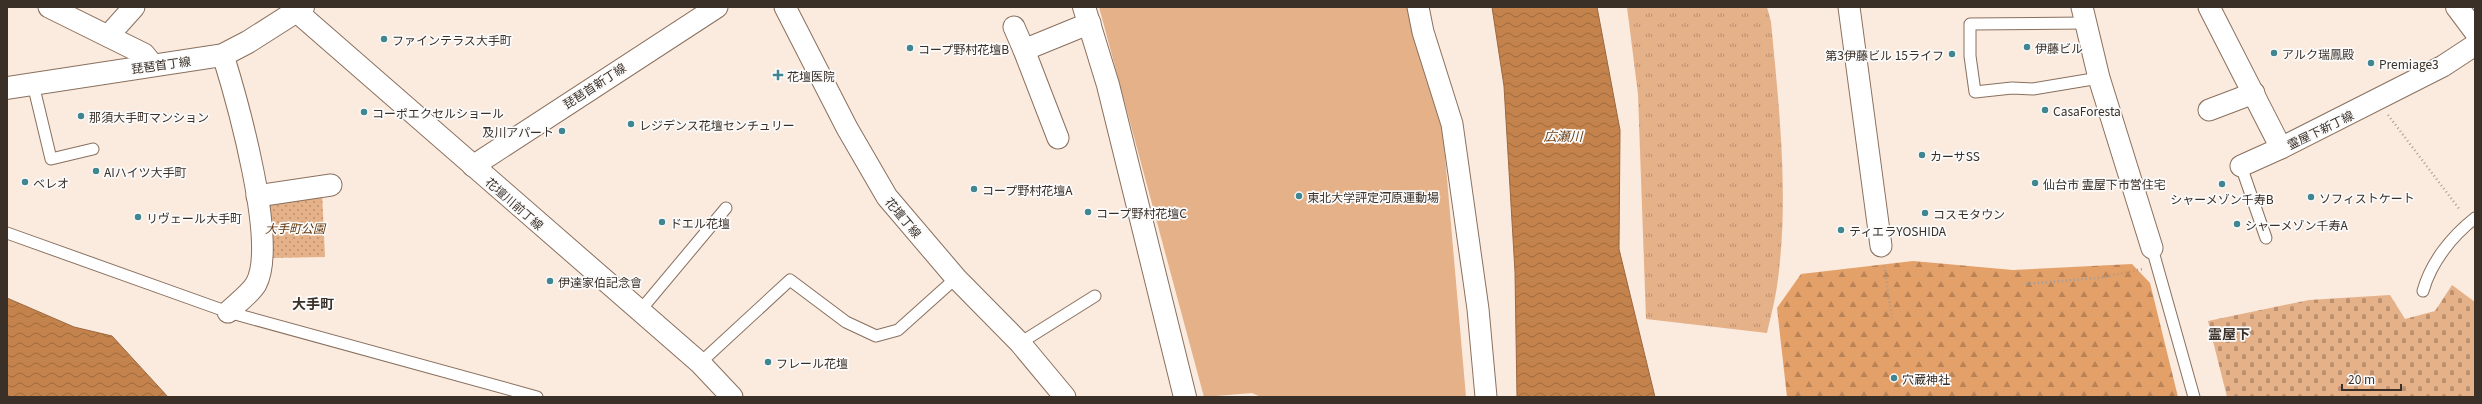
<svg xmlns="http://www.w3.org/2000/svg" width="2482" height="404" font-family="Georgia,'Noto Sans JP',serif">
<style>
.grass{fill:url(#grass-tufts)}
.forest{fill:url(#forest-firs)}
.cemetery{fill:url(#cemetery-stones)}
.park{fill:url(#park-dots)}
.pitch{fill:#e5b189}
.water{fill:url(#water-waves);stroke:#9b6941}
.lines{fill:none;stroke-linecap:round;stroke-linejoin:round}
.lane-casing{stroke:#89705e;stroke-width:13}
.street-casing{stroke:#89705e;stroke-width:23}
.secondary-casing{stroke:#89705e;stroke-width:24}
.path{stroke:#a89a90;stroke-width:2.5;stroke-dasharray:1 3;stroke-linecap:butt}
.lane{stroke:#fff;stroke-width:11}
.street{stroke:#fff;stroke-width:21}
.secondary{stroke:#fff;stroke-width:22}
.poi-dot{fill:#408691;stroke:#fbfbfb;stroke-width:1.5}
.labels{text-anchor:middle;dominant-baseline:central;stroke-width:3.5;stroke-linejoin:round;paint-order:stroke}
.poi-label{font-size:12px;fill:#3a3028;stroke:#fbfbfb;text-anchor:start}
.street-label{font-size:12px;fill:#3a3028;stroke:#fbfbfb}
.park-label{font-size:12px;font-style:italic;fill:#62360a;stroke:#fbfbfb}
.water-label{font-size:13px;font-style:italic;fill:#6b3e15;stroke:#fbfbfb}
.quarter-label{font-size:14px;font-weight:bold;fill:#3a3028;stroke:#fbfbfb}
</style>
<defs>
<pattern id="grass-tufts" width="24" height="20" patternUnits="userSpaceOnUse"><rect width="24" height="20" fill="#e5b189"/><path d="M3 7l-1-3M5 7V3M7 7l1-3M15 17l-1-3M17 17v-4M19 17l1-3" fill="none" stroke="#bb9070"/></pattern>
<pattern id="forest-firs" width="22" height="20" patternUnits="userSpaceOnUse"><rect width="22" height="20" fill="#e4a069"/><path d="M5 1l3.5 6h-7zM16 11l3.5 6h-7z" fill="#ba8356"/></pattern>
<pattern id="cemetery-stones" width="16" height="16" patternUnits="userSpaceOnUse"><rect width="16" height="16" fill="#e5b189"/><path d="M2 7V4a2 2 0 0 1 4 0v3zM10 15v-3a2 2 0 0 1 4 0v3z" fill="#bb9070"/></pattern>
<pattern id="park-dots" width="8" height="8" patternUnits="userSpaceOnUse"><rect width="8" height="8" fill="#e5b189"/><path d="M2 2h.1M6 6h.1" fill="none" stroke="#bb9070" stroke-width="1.8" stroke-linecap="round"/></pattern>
<pattern id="water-waves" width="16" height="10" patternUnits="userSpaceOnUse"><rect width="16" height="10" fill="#c4824c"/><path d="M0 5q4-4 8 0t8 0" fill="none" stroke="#a06b3f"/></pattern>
</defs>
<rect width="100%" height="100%" fill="#fbeade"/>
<path class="grass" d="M1627 7H1767L1771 22C1779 107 1789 194 1778 279 1776 297 1771 315 1767 333L1646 319 1638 94Z"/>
<polygon class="forest" points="1913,261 2013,270 2132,264 2150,283 2178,397 1787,397 1777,308 1801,274"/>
<polygon class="cemetery" points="2452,285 2475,302 2475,397 2227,397 2208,321 2309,300 2390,295 2405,319 2435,311"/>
<polygon class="park" points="322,193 325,257 268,258 265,202"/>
<polygon class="pitch" points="1099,7 1408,7 1414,39 1442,121 1466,397 1261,397 1252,393 1204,397"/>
<g class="water">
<polygon points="1492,7 1597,7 1620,130 1619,249 1655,397 1517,397 1515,272 1504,86"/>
<polygon points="7,298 74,327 112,336 168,397 7,397"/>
</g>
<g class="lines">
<defs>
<g id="lane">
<polyline points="2086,23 1970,24 1970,56 1975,92 2012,88 2033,89 2099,78"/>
<polyline points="33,84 51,159 93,149"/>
<polyline points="2241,166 2266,238"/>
<polyline points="7,233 228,312 537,397"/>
<polyline points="2152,248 2194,397"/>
<path d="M2423 291C2431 262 2452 236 2475 218"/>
<polyline points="639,312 726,208"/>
<polyline points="1020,343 1095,296"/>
<polyline points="700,363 790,280 846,322 876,336 898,330 956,278"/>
</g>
<g id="street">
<polyline points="49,7 144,54 153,65"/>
<polyline points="785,7 847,128 887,197 956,278 1020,343 1065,397"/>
<polyline points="1418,7 1423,32 1452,124 1478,309 1486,397"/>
<polyline points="1849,7 1881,246"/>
<polyline points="2082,7 2099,78 2152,248"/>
<polyline points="2209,7 2281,148 2443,66 2475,45"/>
<polyline points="296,11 700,363 732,397"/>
<polyline points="1014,27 1024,50"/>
<polyline points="108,36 134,7"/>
<path d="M223 55C237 100 278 244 256 284 250 294 236 304 228 312"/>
<polyline points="2209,110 2254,93"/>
<polyline points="1058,138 1024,50 1090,23"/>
<polyline points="473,166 717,7"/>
<polyline points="2241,166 2281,148"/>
<polyline points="257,196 331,185"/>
</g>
<g id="secondary">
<polyline points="1084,7 1108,85 1185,397"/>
<polyline points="2457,7 2475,31"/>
<polyline points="7,88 223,55 248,42 303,7"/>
</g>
</defs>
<use href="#lane" class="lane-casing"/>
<use href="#street" class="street-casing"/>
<use href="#secondary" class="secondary-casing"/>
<g class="path">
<polyline points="2388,115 2460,210"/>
<polyline points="1884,266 1892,318"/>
<polyline points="2026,284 2098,278 2143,269"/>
</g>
<use href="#lane" class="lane"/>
<use href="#street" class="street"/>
<use href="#secondary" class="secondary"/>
</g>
<g class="poi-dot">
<circle cx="384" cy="39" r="4"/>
<circle cx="2027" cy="47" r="4"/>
<circle cx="910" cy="48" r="4"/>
<circle cx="2274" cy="53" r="4"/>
<circle cx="1952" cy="54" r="4"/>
<circle cx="2371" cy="63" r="4"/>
<path d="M776 69h4v4h4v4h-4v4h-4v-4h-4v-4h4z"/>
<circle cx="2045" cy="110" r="4"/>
<circle cx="364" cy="112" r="4"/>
<circle cx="81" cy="116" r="4"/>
<circle cx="631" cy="124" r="4"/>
<circle cx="562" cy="131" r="4"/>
<circle cx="1922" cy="155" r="4"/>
<circle cx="96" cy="171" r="4"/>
<circle cx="25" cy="182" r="4"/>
<circle cx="2035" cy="183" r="4"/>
<circle cx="2222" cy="184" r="4"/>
<circle cx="974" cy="189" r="4"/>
<circle cx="1299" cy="196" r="4"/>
<circle cx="2311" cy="197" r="4"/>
<circle cx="1088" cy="212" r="4"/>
<circle cx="1925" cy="213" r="4"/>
<circle cx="138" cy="217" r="4"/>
<circle cx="662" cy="222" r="4"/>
<circle cx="2237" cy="224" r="4"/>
<circle cx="1841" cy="230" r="4"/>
<circle cx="550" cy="281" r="4"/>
<circle cx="768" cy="362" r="4"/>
<circle cx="1894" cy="378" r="4"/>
</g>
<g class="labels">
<g class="poi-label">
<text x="392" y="39">ファインテラス大手町</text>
<text x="2035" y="47">伊藤ビル</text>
<text x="918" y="48">コープ野村花壇B</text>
<text x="2282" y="53">アルク瑞鳳殿</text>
<text x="1944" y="54" text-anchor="end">第3伊藤ビル 15ライフ</text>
<text x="2379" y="63">Premiage3</text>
<text x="787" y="75">花壇医院</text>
<text x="2053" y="110">CasaForesta</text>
<text x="372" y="112">コーポエクセルショール</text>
<text x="89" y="116">那須大手町マンション</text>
<text x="639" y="124">レジデンス花壇センチュリー</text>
<text x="554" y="131" text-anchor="end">及川アパート</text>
<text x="1930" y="155">カーサSS</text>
<text x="104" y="171">AIハイツ大手町</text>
<text x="33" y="182">ベレオ</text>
<text x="2043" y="183">仙台市 霊屋下市営住宅</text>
<text x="982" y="189">コープ野村花壇A</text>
<text x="1307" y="196">東北大学評定河原運動場</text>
<text x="2319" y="197">ソフィストケート</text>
<text x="2222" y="198" text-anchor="middle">シャーメゾン千寿B</text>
<text x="1096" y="212">コープ野村花壇C</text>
<text x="1933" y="213">コスモタウン</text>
<text x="146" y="217">リヴェール大手町</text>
<text x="670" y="222">ドエル花壇</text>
<text x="2245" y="224">シャーメゾン千寿A</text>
<text x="1849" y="230">ティエラYOSHIDA</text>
<text x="558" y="281">伊達家伯記念會</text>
<text x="776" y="362">フレール花壇</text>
<text x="1902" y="378">穴蔵神社</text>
</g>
<g class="street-label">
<text transform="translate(161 64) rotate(-8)">琵琶首丁線</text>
<text transform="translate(594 85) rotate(-33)">琵琶首新丁線</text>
<text transform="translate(2320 129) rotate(-26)">霊屋下新丁線</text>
<text transform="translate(515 203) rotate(41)">花壇川前丁線</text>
<text transform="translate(904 217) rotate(50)">花壇丁線</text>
</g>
<g class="park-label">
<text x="295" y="227">大手町公園</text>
</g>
<g class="water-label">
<text x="1563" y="135">広瀬川</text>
</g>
<g class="quarter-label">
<text x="313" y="303">大手町</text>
<text x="2229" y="333">霊屋下</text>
</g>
</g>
<rect width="2482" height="404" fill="none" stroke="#3a3028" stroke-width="16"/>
<path d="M2342 384v6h59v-6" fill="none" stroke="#3a3028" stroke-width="2"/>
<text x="2348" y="384" font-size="12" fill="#3a3028" stroke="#fbfbfb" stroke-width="3" paint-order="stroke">20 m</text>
</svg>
